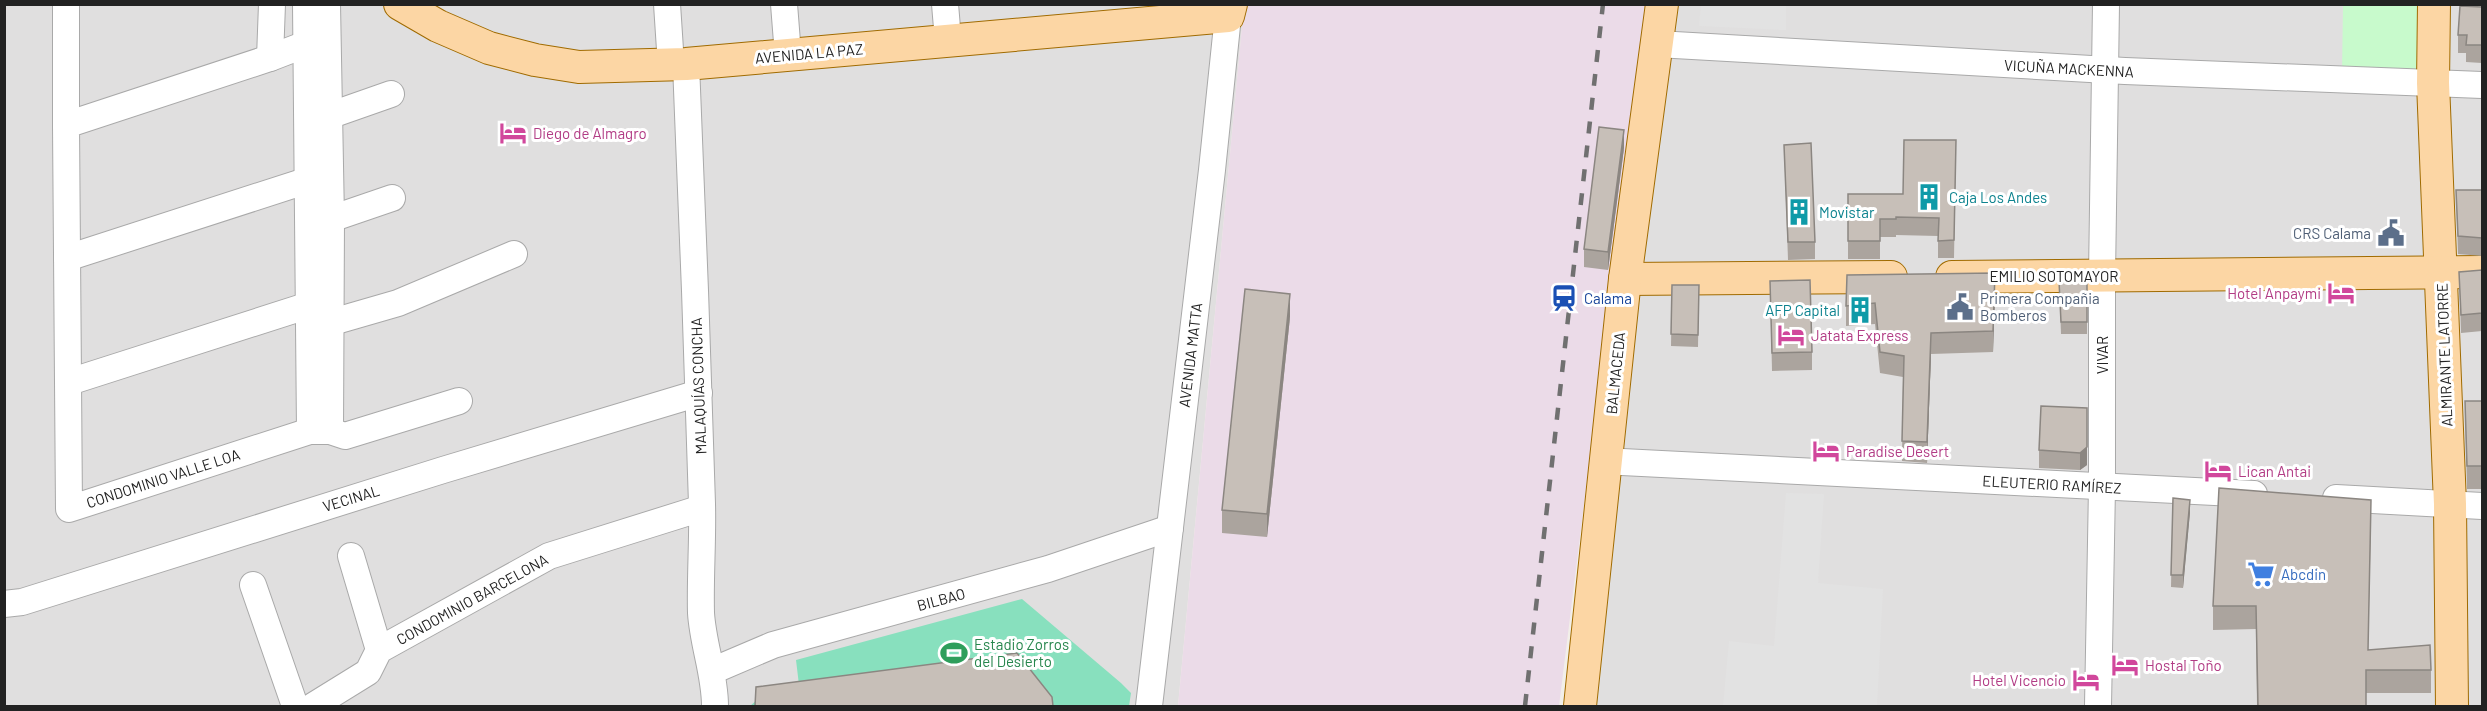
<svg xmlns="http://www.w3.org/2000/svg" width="2487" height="711" font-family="Barlow,sans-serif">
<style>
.residential{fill:#e0dfdf}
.industrial{fill:#ebdbe8}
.park{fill:#c8facc}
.pitch{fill:#88e0be}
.parking{fill:#e2e2e2}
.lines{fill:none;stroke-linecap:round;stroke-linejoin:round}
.minor-casing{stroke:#a9a9a9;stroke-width:28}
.major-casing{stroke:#a06b00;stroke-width:34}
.minor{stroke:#fff;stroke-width:26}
.major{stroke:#fcd6a4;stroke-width:32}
.rail{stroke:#707070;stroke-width:4.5;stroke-dasharray:12 12;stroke-linecap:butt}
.wall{fill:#aba49e}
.shaded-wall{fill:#8b8681}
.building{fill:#c7bfb8;stroke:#8b8681;stroke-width:1.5}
.labels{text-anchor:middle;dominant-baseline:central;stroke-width:6;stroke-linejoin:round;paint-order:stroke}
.street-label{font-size:15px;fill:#222;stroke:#fff}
.hotel-label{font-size:15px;fill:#b23c85;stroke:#fff;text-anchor:start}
.culture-label{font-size:15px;fill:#0d838f;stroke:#fff;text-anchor:start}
.service-label{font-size:15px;fill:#4e5e75;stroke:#fff;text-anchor:end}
.transit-label{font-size:15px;fill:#164399;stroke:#fff;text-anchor:start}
.shop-label{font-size:15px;fill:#366cbe;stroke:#fff;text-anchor:start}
.leisure-label{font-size:15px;fill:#27864d;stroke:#fff;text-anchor:start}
</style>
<rect width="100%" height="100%" fill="#f2efe9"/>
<g class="residential">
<polygon points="4,5 1246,5 1243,16 1178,706 5,706"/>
<polygon points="1649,5 2482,5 2482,706 1568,706"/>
</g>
<polygon class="industrial" points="1246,5 1646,5 1559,706 1178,706 1243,16"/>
<polygon class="park" points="2343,5 2426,5 2426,76 2342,72"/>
<polygon class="pitch" points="1022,599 1121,683 1131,693 1129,706 750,706 767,691 799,685 796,660"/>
<g class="parking">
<polygon points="1701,5 1786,5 1786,30 1699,26"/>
<polygon points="1786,493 1824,494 1818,583 1883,589 1877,706 1723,706 1729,641 1774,646"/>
</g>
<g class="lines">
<defs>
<g id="minor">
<polyline points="306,4 310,431"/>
<polyline points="327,4 331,219 330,431"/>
<polyline points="667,4 671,65"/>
<polyline points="784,4 788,55"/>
<polyline points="945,4 948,40"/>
<polyline points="327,36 270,58 66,125 69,509 310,431 330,431 345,436 459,401"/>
<polyline points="1657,44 2125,71 2482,85"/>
<polyline points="270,58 272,4"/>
<path d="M686 64C692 211 698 357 702 504 703 540 700 576 701 613 703 645 715 674 715 706"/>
<polyline points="314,121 391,94"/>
<polyline points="66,125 66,4"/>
<polyline points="316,224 392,198"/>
<polyline points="67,258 324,175"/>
<polyline points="315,327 398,303 514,254"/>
<polyline points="69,382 325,300"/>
<polyline points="1622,462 2254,494"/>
<polyline points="2336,498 2482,506"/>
<polyline points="351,556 379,650"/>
<polyline points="253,585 295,706"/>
<polyline points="4,604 22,602 443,470 699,393"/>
<polyline points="712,671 773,645 1048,569 1170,528"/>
<polyline points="313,706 368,672 379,650 549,556 702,508"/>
<polyline points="1149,706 1212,170 1228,16"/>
<polyline points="2098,706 2102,487 2102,276 2106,4"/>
</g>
<g id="major">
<polyline points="400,4 438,26 489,48 535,60 579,67 686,64 1228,16 1231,4"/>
<polyline points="2434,4 2433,83 2450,504 2452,706"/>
<polyline points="1952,277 2482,272"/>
<polyline points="1625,279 1891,277"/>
<polyline points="1580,706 1625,279 1662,4"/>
</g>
</defs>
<use href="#minor" class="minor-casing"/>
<use href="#major" class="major-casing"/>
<use href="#minor" class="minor"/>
<use href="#major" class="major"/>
<polyline class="rail" points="1525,706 1603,4"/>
</g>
<g class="wall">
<polygon points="2482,7 2482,63 2466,62 2466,53 2458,53 2458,35"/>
<polygon points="1956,140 1954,258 1938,258 1938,236 1896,235 1896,237 1880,237 1880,259 1848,259 1848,194 1903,194"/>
<polygon points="1784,145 1815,242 1815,259 1788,260"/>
<polygon points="1624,148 1608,270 1584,267 1584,249"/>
<polygon points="2456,190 2482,190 2482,256 2458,254"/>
<polygon points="2482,270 2482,331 2461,333 2459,272"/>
<polygon points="1770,281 1812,352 1812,370 1772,371"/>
<polygon points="2059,281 2087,281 2087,334 2061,334"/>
<polygon points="1672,285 1699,285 1698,347 1671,346"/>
<polygon points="1995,294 1993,352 1931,354 1927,463 1902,461 1903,377 1880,373 1875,324 1846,326 1846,306"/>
<polygon points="1290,317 1267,537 1222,533 1222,510"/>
<polygon points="2465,401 2482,401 2482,489 2467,489"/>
<polygon points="2087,408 2087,465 2080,470 2039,468 2039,450"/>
<polygon points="2173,498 2190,512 2183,588 2171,587"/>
<polygon points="2371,523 2368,650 2431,670 2431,693 2366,693 2366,706 2257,706 2256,629 2213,630 2213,606"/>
</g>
<g class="shaded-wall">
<polygon points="1624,130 1624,148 1608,270 1608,252"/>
<polygon points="1995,273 1995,294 1993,352 1993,331"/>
<polygon points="1290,294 1290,317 1267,537 1267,514"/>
<polygon points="1931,333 1931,354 1927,463 1927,442"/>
<polygon points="2087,447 2087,465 2080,470 2080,453"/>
<polygon points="2190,500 2190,512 2183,588 2183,575"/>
</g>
<g class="building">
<polygon points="2460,6 2482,7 2482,45 2466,45 2467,35 2458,35"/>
<polygon points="1599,127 1624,130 1608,252 1584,249"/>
<polygon points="1904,140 1956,140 1954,240 1938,241 1939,218 1896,217 1896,219 1880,219 1880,241 1848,241 1848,194 1903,194"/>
<polygon points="1811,143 1815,242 1788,242 1784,145"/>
<polygon points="2456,190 2482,190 2482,238 2458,236"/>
<polygon points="2482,270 2482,313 2461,315 2459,272"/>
<polygon points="1995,273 1993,331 1931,333 1927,442 1902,441 1904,356 1880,352 1875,303 1846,306 1847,275"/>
<polygon points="1810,280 1812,352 1772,353 1770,281"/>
<polygon points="2059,281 2087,281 2087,322 2061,322"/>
<polygon points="1672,285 1699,285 1698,335 1671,334"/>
<polygon points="1245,289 1290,294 1267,514 1222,510"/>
<polygon points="2465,401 2482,401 2482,466 2467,466"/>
<polygon points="2041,406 2087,408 2087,447 2080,453 2039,450"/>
<polygon points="2219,488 2371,500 2368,650 2430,645 2431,670 2366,670 2366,706 2258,706 2256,606 2213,606"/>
<polygon points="2173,498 2190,500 2183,575 2171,575"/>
<polygon points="1017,653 1052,697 1053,706 755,706 756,687"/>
</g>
<defs>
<symbol id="hotel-bare" viewBox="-9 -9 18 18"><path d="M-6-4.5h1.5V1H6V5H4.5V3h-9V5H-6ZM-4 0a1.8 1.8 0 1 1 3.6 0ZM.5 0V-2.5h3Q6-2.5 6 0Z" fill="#d1479c" stroke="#fff" stroke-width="2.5" paint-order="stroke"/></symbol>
<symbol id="building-bare" viewBox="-9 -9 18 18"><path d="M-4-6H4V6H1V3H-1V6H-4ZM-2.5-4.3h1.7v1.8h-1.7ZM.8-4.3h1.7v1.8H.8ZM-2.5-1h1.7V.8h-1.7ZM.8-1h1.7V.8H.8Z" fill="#0f9aa8" stroke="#fff" stroke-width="2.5" paint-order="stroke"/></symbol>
<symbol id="civic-bare" viewBox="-9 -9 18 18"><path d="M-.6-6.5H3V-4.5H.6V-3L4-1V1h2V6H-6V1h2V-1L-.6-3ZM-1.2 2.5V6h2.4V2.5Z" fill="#5c6f8a" stroke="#fff" stroke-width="2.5" paint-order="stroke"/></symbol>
<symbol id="station-bare" viewBox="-9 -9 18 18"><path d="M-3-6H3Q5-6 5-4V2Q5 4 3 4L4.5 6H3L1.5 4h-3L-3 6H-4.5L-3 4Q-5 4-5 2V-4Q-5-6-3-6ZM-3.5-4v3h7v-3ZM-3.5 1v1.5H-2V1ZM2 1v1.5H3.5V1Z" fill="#1a4fb4" stroke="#fff" stroke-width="2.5" paint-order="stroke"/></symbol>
<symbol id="supermarket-bare" viewBox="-9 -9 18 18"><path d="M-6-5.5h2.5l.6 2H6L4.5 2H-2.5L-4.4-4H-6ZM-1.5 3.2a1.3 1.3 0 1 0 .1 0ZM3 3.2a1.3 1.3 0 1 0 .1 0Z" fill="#3f7fe0" stroke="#fff" stroke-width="2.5" paint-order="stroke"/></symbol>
<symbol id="stadium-bare" viewBox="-9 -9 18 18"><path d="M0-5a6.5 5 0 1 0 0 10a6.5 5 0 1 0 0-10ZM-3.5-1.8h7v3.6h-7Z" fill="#2e9e5b" stroke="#fff" stroke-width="2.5" paint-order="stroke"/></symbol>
</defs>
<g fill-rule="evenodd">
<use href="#hotel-bare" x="494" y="114" width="38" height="38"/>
<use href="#building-bare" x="1910" y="178" width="38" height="38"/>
<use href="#building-bare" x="1780" y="193" width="38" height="38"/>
<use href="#civic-bare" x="2372" y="214" width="38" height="38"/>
<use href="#hotel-bare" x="2322" y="274" width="38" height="38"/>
<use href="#station-bare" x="1545" y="279" width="38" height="38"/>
<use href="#civic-bare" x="1941" y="288" width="38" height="38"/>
<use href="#building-bare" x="1841" y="291" width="38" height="38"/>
<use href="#hotel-bare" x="1772" y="316" width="38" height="38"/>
<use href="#hotel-bare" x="1807" y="432" width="38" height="38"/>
<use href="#hotel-bare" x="2199" y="452" width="38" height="38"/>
<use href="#supermarket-bare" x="2242" y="555" width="38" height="38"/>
<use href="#stadium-bare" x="935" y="634" width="38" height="38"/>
<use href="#hotel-bare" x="2106" y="646" width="38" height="38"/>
<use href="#hotel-bare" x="2067" y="661" width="38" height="38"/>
</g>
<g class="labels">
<g class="street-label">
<text transform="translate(809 53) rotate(-5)">AVENIDA LA PAZ</text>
<text transform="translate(2069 68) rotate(3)">VICUÑA MACKENNA</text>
<text x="2054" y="276">EMILIO SOTOMAYOR</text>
<text transform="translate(1190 355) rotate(-83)">AVENIDA MATTA</text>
<text transform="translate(2102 355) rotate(-90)">VIVAR</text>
<text transform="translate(2444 355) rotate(-92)">ALMIRANTE LATORRE</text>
<text transform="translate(1615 373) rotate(-84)">BALMACEDA</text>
<text transform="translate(698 386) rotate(-92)">MALAQUÍAS CONCHA</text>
<text transform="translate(163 478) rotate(-18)">CONDOMINIO VALLE LOA</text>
<text transform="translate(2052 484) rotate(3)">ELEUTERIO RAMÍREZ</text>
<text transform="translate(351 498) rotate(-17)">VECINAL</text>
<text transform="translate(472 599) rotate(-29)">CONDOMINIO BARCELONA</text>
<text transform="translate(941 599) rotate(-15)">BILBAO</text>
</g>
<g class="hotel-label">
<text x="533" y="133">Diego de Almagro</text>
<text x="2321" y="293" text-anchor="end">Hotel Anpaymi</text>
<text x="1811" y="335">Jatata Express</text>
<text x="1846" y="451">Paradise Desert</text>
<text x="2238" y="471">Lican Antai</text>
<text x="2145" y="665">Hostal Toño</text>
<text x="2066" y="680" text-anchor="end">Hotel Vicencio</text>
</g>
<g class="culture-label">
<text x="1949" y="197">Caja Los Andes</text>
<text x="1819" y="212">Movistar</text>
<text x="1840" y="310" text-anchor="end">AFP Capital</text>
</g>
<g class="service-label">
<text x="2371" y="233">CRS Calama</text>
<text x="1980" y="298" text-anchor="start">Primera Compañia<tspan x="1980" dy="17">Bomberos</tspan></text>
</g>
<g class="transit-label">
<text x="1584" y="298">Calama</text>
</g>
<g class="shop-label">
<text x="2281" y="574">Abcdin</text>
</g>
<g class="leisure-label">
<text x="974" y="644">Estadio Zorros<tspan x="974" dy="17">del Desierto</tspan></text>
</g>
</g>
<rect width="2487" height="711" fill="none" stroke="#222222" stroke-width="12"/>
</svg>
